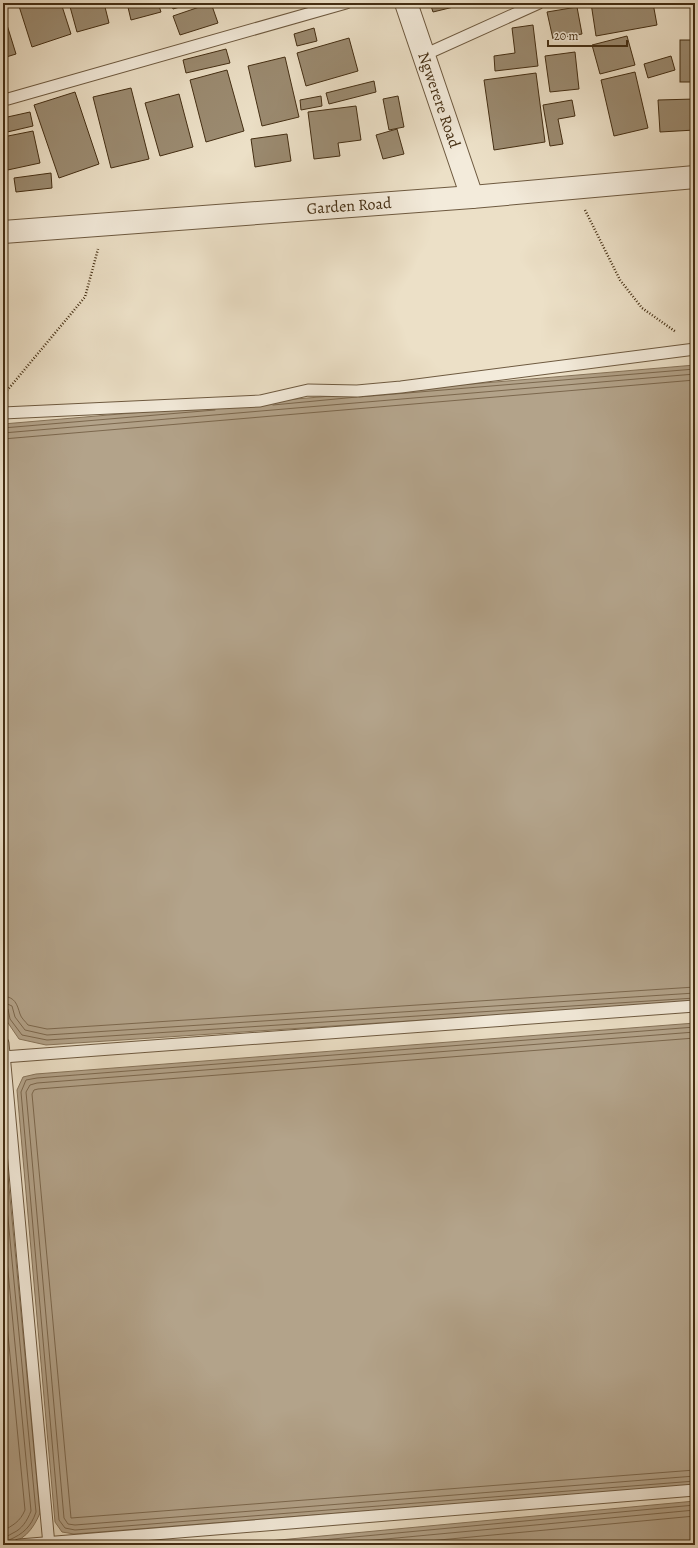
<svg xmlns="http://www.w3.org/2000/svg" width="698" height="1548" font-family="Alegreya,serif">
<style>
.water{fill:#b3a38a;stroke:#87745a}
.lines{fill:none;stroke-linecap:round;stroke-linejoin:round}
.shore{stroke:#7c684e;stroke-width:1}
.building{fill:#9b8b71;stroke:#442e13}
.lane-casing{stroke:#6e5a40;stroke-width:13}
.street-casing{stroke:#6e5a40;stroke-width:24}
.path{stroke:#442e13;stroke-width:2.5;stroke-dasharray:1 2;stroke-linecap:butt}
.lane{stroke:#f3ebdb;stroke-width:11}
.street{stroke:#f3ebdb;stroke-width:22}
.labels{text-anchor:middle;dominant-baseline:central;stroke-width:3;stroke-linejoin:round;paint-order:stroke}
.street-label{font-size:16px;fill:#442e13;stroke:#f3ebdb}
</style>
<rect width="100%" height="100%" fill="#ece0c7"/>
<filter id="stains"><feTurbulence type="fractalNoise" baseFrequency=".005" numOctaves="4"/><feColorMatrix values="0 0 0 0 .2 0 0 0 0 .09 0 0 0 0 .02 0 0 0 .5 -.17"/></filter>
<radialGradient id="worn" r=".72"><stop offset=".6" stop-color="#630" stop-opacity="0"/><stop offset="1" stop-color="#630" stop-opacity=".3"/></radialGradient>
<g class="water">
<polygon points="695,365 695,1002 46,1045 19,1039 6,1020 3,989 3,424"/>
<polygon points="695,1023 695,1485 74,1534 62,1532 55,1522 17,1090 23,1077 36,1074"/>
<path d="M3 1124 40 1513C33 1530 23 1542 3 1545Z"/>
<polygon points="695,1501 695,1545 226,1545"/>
</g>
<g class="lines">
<g class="shore">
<polyline points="359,397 695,369"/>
<polyline points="273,405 357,397"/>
<polyline points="3,428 215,410"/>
<polyline points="3,433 695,374"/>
<polyline points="3,439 695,380"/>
<path d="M3 996C15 997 17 1004 20 1014 21 1018 26 1022 28 1025L47 1029 695 987"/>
<polyline points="3,1002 12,1006 15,1017 25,1030 47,1035 695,993"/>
<polyline points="3,1007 8,1009 10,1019 22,1035 47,1040 695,998"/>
<polyline points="695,1027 37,1078 26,1080 21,1092 59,1520 65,1528 75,1530 695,1481"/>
<polyline points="695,1032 37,1083 30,1085 26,1092 64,1518 68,1524 75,1525 695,1476"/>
<polyline points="695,1038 38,1089 34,1090 32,1094 71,1518 695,1470"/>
<path d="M3 1166 36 1512C31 1527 23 1534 9 1540L7 1545"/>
<path d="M3 1219 31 1511C27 1521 22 1529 13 1533 8 1536 6 1536 3 1540"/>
<path d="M3 1283 25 1510C20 1522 13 1525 3 1531"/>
<polyline points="269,1545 695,1505"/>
<polyline points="322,1545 695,1510"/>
<polyline points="386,1545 695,1516"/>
</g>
</g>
<g class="building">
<polygon points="18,3 61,3 71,34 32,47"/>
<polygon points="69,3 104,3 109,23 77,32"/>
<polygon points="127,3 158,3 161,12 131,20"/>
<polygon points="171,3 193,3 173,9"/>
<polygon points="211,3 218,23 180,35 173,16"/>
<polygon points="430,3 470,3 433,12"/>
<polygon points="591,3 653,3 657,25 596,36"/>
<polygon points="577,7 582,34 553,39 547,12"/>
<polygon points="3,12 16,54 3,58"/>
<polygon points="533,25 538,66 495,71 494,56 515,53 512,28"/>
<polygon points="314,28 317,41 297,46 294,34"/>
<polygon points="627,36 635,65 600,74 592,45"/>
<polygon points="349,38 358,71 306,86 297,53"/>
<rect x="680" y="40" width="15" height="42"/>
<polygon points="226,49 230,63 186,73 183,60"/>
<polygon points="575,52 579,89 550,92 545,56"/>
<polygon points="671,56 675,70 648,78 644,64"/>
<polygon points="285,57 299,117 262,126 248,66"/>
<polygon points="227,70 244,131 206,142 190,80"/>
<polygon points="635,72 648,128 614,136 601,80"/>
<polygon points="536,73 545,142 494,150 484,80"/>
<polygon points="374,81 376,92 329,104 326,93"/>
<polygon points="131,88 149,159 111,168 93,97"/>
<polygon points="75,92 99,164 59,178 34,105"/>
<polygon points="179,94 193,147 160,156 145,103"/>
<polygon points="321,96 322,106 301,110 300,100"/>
<polygon points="398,96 404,127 389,130 383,99"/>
<polygon points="695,99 695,130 660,132 658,100"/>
<polygon points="572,100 575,116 558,119 563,144 550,146 543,105"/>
<polygon points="356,106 361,140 338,143 340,156 314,159 308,112"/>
<polygon points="30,112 33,126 3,133 3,118"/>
<polygon points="397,129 404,154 383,159 376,135"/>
<polygon points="33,131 40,163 3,171 3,137"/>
<polygon points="287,134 291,161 255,167 251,139"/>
<polygon points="51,173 52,188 16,192 14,178"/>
</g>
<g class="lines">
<defs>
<g id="lane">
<polyline points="424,55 539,3"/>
<polyline points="8,99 346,3"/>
<polyline points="3,413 260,401 308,390 357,391 401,387 695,349"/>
<polyline points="3,1043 49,1545"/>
<polyline points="3,1057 695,1006"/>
<polyline points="19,1545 695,1490"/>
</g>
<g id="street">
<polyline points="406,3 472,197"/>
<polyline points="3,232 472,197 695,177"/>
</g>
</defs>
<use href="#lane" class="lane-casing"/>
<use href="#street" class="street-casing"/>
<g class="path">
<polyline points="585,210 620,280 642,308 676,332"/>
<polyline points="5,393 85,297 98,249"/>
</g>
<use href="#lane" class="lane"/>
<use href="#street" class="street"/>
</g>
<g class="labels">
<g class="street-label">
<text transform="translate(439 100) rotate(71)">Ngwerere Road</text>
<text transform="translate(349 206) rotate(-4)">Garden Road</text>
</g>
</g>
<rect width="698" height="1548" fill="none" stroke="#ece0c7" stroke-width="16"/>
<rect x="4" y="4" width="690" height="1540" fill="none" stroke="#442e13" stroke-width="2"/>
<rect x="8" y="8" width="682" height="1532" fill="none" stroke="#442e13"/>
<path d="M548 40v6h79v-6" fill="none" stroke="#442e13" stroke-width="2"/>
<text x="554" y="40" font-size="12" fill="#442e13" stroke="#f3ebdb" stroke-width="3" paint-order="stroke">20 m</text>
<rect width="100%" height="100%" filter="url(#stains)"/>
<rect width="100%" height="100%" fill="url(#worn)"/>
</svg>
